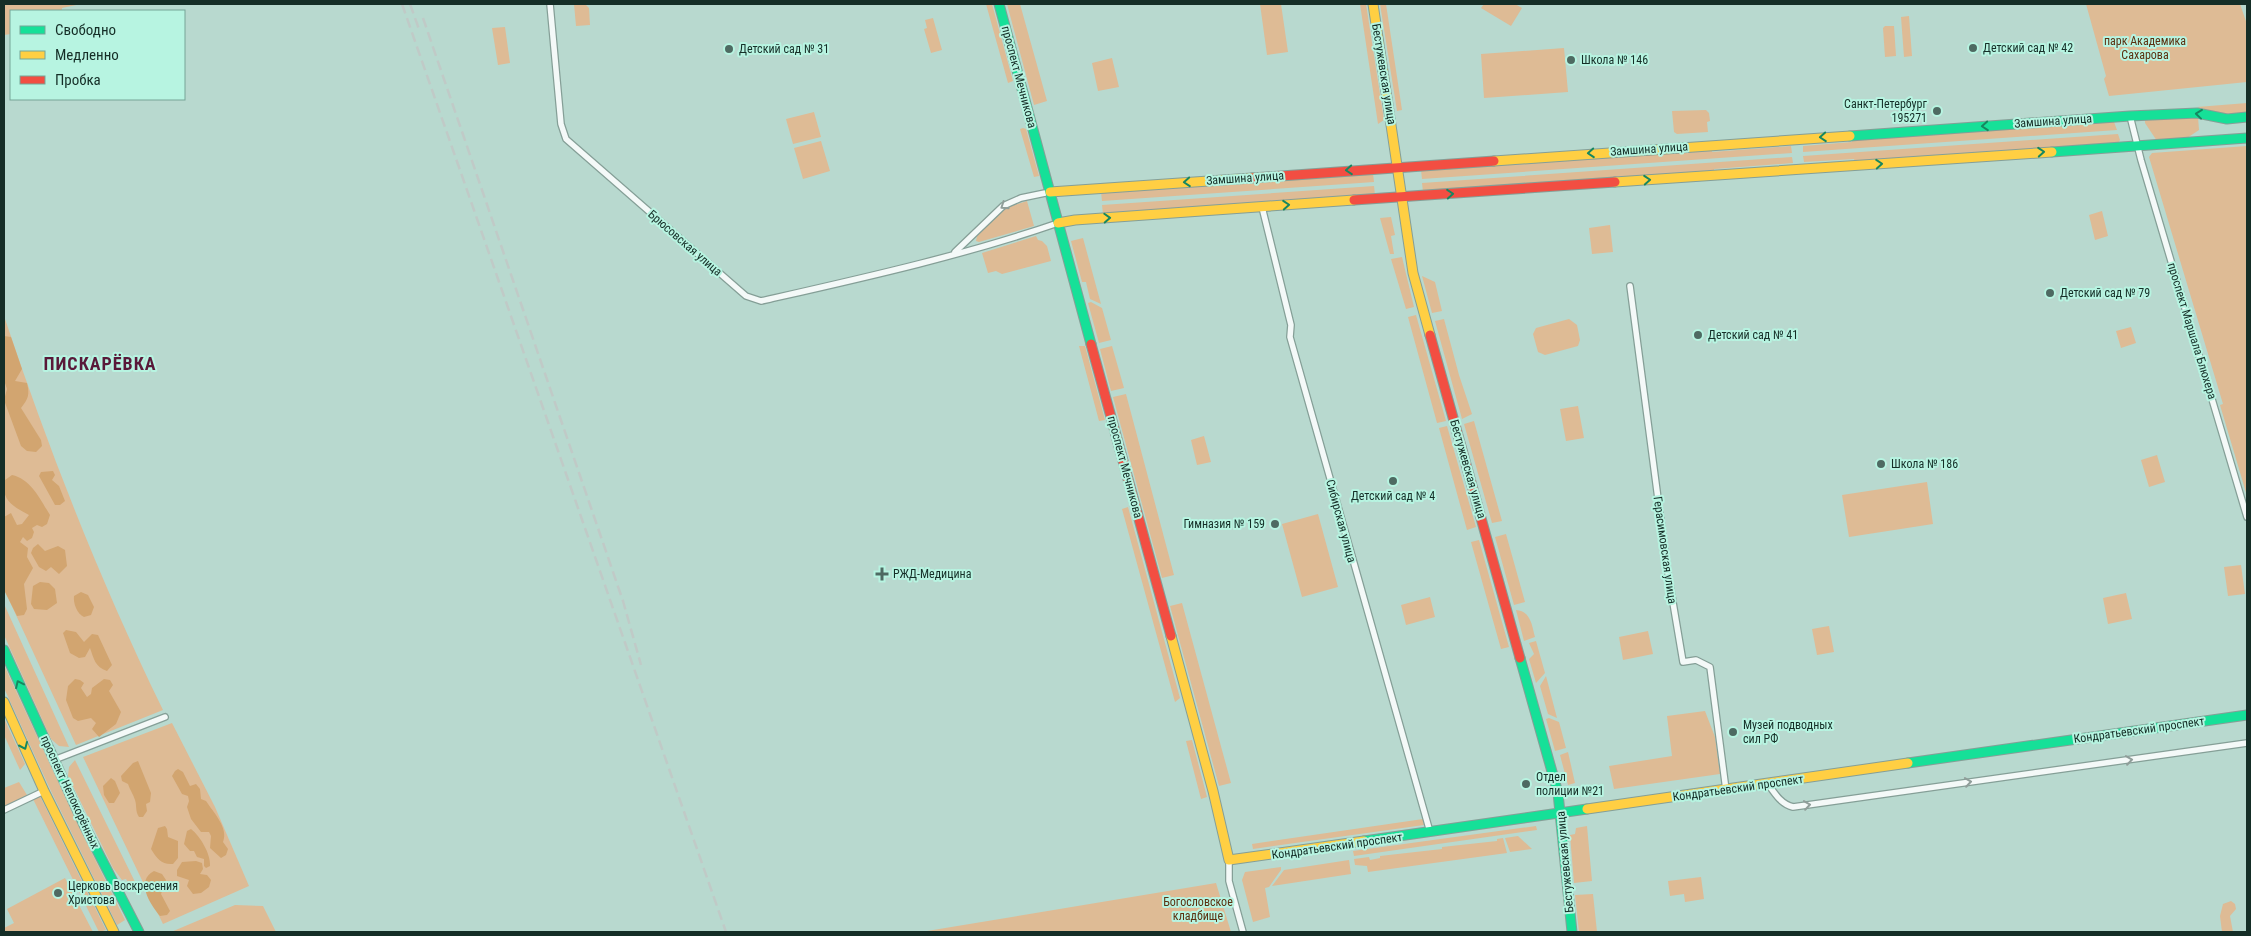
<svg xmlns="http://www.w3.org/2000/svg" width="2251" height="936" font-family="'Roboto Condensed',sans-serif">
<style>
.green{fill:#debb95}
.forest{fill:#d2a570}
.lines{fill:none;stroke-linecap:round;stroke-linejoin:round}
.street-casing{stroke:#859f97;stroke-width:8}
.fast-casing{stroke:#859f97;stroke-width:11}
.slow-casing{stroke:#859f97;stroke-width:11}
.jam-casing{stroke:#859f97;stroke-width:11}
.street{stroke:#f4f9f8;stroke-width:5.5}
.fast{stroke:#16e098;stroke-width:9}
.slow{stroke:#ffcf43;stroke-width:9}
.jam{stroke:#f24e42;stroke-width:9}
.rail{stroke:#c0cac7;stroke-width:2.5;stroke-dasharray:10 5;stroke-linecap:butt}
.oneway{stroke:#168760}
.oneway2{stroke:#909e9a}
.poi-dot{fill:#4e6a62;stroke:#b7f4e1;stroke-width:2}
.labels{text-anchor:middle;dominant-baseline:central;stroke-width:4;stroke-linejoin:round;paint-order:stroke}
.park-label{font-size:12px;fill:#5b3010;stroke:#b7f4e1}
.poi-label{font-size:12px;fill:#152e27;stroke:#b7f4e1;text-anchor:start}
.street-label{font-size:12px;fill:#152e27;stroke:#b7f4e1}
.district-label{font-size:18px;font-weight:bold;letter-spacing:1px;fill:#591939;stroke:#b7f4e1}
</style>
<rect width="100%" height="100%" fill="#b8d9cf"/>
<g class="green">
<polygon points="4,4 81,4 62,8 62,11 11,11 11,34 4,35"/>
<polygon points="574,4 585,4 589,8 590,25 576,26"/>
<polygon points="986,4 992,4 1013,81 1008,83"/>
<polygon points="1007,4 1020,4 1047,101 1034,105"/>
<polygon points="1260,4 1281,4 1288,52 1267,55"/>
<polygon points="1360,4 1366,4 1384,120 1378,124"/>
<polygon points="1380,4 1386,4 1402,110 1397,111"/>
<polygon points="1484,4 1515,4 1522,8 1511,26 1481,8"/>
<polygon points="2086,4 2240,4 2247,24 2247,82 2109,96 2104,79 2106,76"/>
<polygon points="1909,16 1912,56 1904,57 1901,17"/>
<polygon points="933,18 942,50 931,53 924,29 927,28 925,20"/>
<polygon points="1885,26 1894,26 1896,56 1885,57 1883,28"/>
<polygon points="505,27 510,63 498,65 492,28"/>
<polygon points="1564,48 1568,92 1484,98 1481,54"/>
<polygon points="1112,58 1119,87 1098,91 1092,63"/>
<polygon points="2247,103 2247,113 2223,114 2197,107"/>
<polygon points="1706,110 1709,113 1710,121 1707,122 1708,132 1677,134 1674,132 1672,111"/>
<polygon points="814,112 821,137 793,144 786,119"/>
<polygon points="2196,116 2198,117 2199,130 2187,138 2157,141 2145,123 2145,119"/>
<polygon points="2112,122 2114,122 2117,130 1803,152 1803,146 1852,142 1852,139"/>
<polygon points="1023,128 1026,129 1039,176 1034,177 1020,129"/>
<polygon points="2118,134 2120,140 2118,143 1855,162 1854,159 1804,162 1803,156"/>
<polygon points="821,141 830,171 803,179 794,148"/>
<polygon points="1791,146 1792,153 1422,179 1421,170 1712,149 1712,152"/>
<polygon points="2247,146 2247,496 2220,405 2223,404 2149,157 2152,153"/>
<polygon points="1792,157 1793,163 1714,169 1714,171 1423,192 1422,183"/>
<polygon points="1373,173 1374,182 1102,201 1101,192"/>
<polygon points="1374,186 1375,195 1103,214 1102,205"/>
<polygon points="1027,201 1034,226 979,242 976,241 977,236 1005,208"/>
<polygon points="2102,211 2108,236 2095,240 2089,215"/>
<polygon points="1391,217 1395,235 1391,236 1394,254 1390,254 1380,218"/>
<polygon points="1610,225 1613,252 1592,254 1589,228"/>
<polygon points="1036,236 1038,240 1042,241 1047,246 1051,261 1002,274 996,271 988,273 982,253"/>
<polygon points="1083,238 1101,304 1090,299 1086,282 1082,282 1071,241"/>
<polygon points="1402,257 1414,307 1406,309 1391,259"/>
<polygon points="1422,276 1435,282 1442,311 1432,313"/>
<polygon points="1091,302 1102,308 1111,340 1099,343 1088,303"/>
<polygon points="1416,315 1446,421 1437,423 1408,317"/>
<path d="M4 316C49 451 101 583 163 710L76 745 4 589Z"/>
<polygon points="1444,319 1459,375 1472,414 1462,419 1435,321"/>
<polygon points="1569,319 1577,325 1580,340 1578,346 1545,355 1538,352 1533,334 1536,328"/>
<polygon points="2131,327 2136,343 2121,348 2116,331"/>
<polygon points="1079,346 1085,346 1105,420 1099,421"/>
<polygon points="1112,346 1124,388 1111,391 1100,349"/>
<polygon points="1126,394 1174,575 1162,578 1113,397"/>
<polygon points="1578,406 1584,438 1566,441 1560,409"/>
<polygon points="1474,421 1502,521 1492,523 1464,424"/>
<polygon points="1447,426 1476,527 1467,530 1439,428"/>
<polygon points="1204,436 1211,462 1197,465 1191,440"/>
<polygon points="2157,455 2165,482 2149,487 2141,460"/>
<polygon points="1927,482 1933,524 1849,537 1842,495"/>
<polygon points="1128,507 1180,698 1175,702 1122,509"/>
<polygon points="1318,514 1338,587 1302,597 1282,524"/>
<polygon points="1506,534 1525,602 1514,605 1495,537"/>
<polygon points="1479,540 1509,647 1501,649 1471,542"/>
<polygon points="2241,565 2245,594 2228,596 2224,567"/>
<polygon points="2126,593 2132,619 2108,624 2103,598"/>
<polygon points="1430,597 1435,617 1406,625 1401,605"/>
<polygon points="1182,603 1231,783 1219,786 1170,606"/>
<polygon points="4,604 69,747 59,746 51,739 4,635"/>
<path d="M1516 610C1531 611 1532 626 1535 637L1524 641Z"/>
<polygon points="1829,626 1834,652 1817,655 1812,629"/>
<polygon points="1648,631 1653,654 1623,660 1619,637"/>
<polygon points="1536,641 1545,673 1536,683 1529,659 1534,654 1529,643"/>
<polygon points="4,665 79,827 125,920 117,925 50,789 4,688"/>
<polygon points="1546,676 1557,718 1548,714 1540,686"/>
<polygon points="1705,711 1715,737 1720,774 1614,789 1609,766 1672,756 1667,716"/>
<polygon points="4,718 25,764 20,770 4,735"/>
<polygon points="1549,718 1559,722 1566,748 1555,751 1546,719"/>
<polygon points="172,723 215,807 249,886 163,924 83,757"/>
<polygon points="1192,740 1207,797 1201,799 1186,741"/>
<polygon points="1568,752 1575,783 1568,785 1560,755"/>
<polygon points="75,760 137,886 132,889 126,879 122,880 113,868 68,776 69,767"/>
<polygon points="19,782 27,795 26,797 4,807 4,788"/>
<polygon points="40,796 106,930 99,932 33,799"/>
<polygon points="1423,819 1424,825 1253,849 1252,844"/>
<polygon points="1536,826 1537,830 1354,856 1353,851"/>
<polygon points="1587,826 1592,881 1574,883 1570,835 1575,834 1576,828"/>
<polygon points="1518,836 1532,849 1510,852 1505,838"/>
<polygon points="1503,838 1507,853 1368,872 1367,866 1355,865 1354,859 1369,857 1370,860 1380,858 1380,856 1442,849 1442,847 1497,841 1497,839"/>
<polygon points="1349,860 1351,874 1272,886 1284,870"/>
<polygon points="1281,867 1281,870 1269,887 1265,888 1270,917 1253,922 1242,880 1245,872"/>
<polygon points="1701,877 1704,899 1685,902 1684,894 1670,896 1668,881"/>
<polygon points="65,878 93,932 4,932 4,928 14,923 7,909"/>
<polygon points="1216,883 1231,932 921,932"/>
<polygon points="1593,894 1597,932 1579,932 1575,895"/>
<polygon points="2231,901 2235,904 2236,909 2230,916 2233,932 2222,932 2220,916 2223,904"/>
<polygon points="235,905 263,906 276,932 171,932"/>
</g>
<g class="forest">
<path d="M4 336 11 337 22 369 15 381 27 383C30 395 28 399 21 408L41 440 42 446 36 452 27 451 21 446 4 400 7 389 4 380Z"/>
<polygon points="53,471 55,475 52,480 59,486 65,501 60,505 55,505 39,476 41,472"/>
<path d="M12 475C31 479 40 499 50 515L47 524 42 527 37 525 32 528 34 532 32 538 27 541 23 537 20 542 28 548 27 557 33 568 24 584 27 609 24 615 17 616 4 590V517L11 513 17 525 22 524 29 515C14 507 0 500 5 480Z"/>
<polygon points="38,544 45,551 58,546 65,550 67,566 59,574 51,567 46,571 39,567 31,553 33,548"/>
<polygon points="40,582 49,583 55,589 57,603 47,610 34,609 31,604 33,586"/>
<path d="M81 592 88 595 94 607 91 615 84 617C77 614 73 603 74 596Z"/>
<path d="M66 630 76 632 84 642 92 634 98 635 112 665 107 671C95 667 94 659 90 648L85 657 79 658 70 653 63 633Z"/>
<polygon points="75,679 80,680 84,683 81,688 87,697 91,694 92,688 104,679 110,680 113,685 109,691 121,712 116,724 99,737 92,729 96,723 91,718 78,721 73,718 66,700 68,686"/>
<path d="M138 761 151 793 150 802 146 804 147 811 143 817H139C135 811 137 806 135 800 133 794 130 790 128 784L122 781 121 776 133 763Z"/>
<path d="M178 769 183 772 190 786 196 784 200 789 201 799 206 801C213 812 229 828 223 842L228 849 226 855 221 858 210 848 211 836 209 832H201L191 819 187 807 189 801 188 796 182 794 172 776 175 771Z"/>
<polygon points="111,778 115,781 120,793 114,803 109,803 104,795 103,786"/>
<path d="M165 826 167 829 168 837 178 841V858L173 864C162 865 157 859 151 849L158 828Z"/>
<path d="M191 829C200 836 211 854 210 866L206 868 204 866V859L197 857 194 851H190L184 844 187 831Z"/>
<polygon points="196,861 202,863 203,869 200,874 207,875 211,880 209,887 201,893 193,894 187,886 189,880 177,876 177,870 182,862"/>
<path d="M154 871 162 874 166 880 161 894 170 911 167 915 160 916C150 904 135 881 154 871Z"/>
</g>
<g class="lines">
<defs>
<g id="street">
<path d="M550 4 561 124 566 139 746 296 761 301 770 299C867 277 965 255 1058 223"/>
<polyline points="2130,116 2141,160 2247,517"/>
<polyline points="1262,207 1291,325 1290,337 1430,832"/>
<polyline points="955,252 1003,206 1021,198 1050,192"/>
<polyline points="1630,286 1667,567 1683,662 1696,660 1710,667 1726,790"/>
<polyline points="54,760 165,717"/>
<path d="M1768 784C1775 794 1781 804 1793 807L2247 743"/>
<polyline points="4,810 44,791"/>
<polyline points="1229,860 1229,881 1243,932"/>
</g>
<g id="fast">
<polyline points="999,4 1091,344"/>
<polyline points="1850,136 2130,116 2197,113 2227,119 2247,117"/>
<polyline points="2052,152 2247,138"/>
<polyline points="4,650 84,825 139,932"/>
<polyline points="1520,658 1558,793 1572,932"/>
<polyline points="1908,763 2247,715"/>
<polyline points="1364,841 1587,809"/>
</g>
<g id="slow">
<polyline points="1373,4 1413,273 1430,335"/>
<polyline points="1494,161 1850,136"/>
<polyline points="1615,182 2052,152"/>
<polyline points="1050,192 1252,178"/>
<polyline points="1058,223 1075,220 1354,200"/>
<polyline points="1171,636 1213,791 1229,860 1364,841"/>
<polyline points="4,702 44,791 114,932"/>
<polyline points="1587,809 1908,763"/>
</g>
<g id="jam">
<polyline points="1252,178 1494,161"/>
<polyline points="1354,200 1615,182"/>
<polyline points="1430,335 1520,658"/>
<polyline points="1091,344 1171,636"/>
</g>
</defs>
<use href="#street" class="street-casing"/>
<use href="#fast" class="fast-casing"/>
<use href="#slow" class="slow-casing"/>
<use href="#jam" class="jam-casing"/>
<use href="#street" class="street"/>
<use href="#fast" class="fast"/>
<use href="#slow" class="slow"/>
<use href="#jam" class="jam"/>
<g class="rail">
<polyline points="402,4 726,932"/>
<polyline points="410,4 420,32"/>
<polyline points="423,18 623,601 641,665"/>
</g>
</g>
<defs><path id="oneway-chevron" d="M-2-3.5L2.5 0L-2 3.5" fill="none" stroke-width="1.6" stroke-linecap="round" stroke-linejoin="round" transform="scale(1.25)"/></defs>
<g class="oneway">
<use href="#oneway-chevron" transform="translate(2199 114) rotate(-174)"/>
<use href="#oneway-chevron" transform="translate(1985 126) rotate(176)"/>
<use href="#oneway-chevron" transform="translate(1823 137) rotate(176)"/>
<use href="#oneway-chevron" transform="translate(2041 152) rotate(-4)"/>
<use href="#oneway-chevron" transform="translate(1591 153) rotate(176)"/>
<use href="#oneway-chevron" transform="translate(1879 164) rotate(-4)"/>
<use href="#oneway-chevron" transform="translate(1349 170) rotate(176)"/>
<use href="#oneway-chevron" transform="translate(1647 180) rotate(-4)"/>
<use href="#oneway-chevron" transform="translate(1187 182) rotate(176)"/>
<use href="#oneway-chevron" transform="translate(1450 194) rotate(-4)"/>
<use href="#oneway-chevron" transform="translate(1286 205) rotate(-4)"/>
<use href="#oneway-chevron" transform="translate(1107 218) rotate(-3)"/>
<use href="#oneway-chevron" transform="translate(19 684) rotate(-115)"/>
<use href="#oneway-chevron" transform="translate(24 746) rotate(66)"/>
</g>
<g class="oneway2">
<use href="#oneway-chevron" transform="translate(1004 206) rotate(146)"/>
<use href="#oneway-chevron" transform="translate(2129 760) rotate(-8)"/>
<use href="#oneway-chevron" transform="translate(1968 782) rotate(-8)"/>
<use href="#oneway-chevron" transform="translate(1807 805) rotate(-8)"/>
</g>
<g class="poi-dot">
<circle cx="1973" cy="48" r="5"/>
<circle cx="729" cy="49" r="5"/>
<circle cx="1571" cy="60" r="5"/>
<circle cx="1937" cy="111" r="5"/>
<circle cx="2050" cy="293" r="5"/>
<circle cx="1698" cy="335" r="5"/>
<circle cx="1881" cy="464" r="5"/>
<circle cx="1393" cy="481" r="5"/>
<circle cx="1275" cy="524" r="5"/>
<path d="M879.5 566.5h5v5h5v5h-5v5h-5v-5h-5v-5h5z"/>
<circle cx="1733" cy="732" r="5"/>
<circle cx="1526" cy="784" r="5"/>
<circle cx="58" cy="893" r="5"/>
</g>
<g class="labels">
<g class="park-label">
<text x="2145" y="41">парк Академика<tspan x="2145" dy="14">Сахарова</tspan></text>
<text x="1198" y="902">Богословское<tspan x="1198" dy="14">кладбище</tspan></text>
</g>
<g class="poi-label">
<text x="1983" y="48">Детский сад № 42</text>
<text x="739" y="49">Детский сад № 31</text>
<text x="1581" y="60">Школа № 146</text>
<text x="1927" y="104" text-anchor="end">Санкт-Петербург<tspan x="1927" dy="14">195271</tspan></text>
<text x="2060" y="293">Детский сад № 79</text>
<text x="1708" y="335">Детский сад № 41</text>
<text x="1891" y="464">Школа № 186</text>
<text x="1393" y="496" text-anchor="middle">Детский сад № 4</text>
<text x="1265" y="524" text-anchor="end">Гимназия № 159</text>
<text x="893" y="574">РЖД-Медицина</text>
<text x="1743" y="725">Музей подводных<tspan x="1743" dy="14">сил РФ</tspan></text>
<text x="1536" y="777">Отдел<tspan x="1536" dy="14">полиции №21</tspan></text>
<text x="68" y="886">Церковь Воскресения<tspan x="68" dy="14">Христова</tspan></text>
</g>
<g class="street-label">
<text transform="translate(1384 74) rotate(81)">Бестужевская улица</text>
<text transform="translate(1019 77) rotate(75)">проспект Мечникова</text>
<text transform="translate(2053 121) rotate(-4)">Замшина улица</text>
<text transform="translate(1649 149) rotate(-4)">Замшина улица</text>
<text transform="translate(1245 178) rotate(-4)">Замшина улица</text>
<text transform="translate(685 243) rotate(41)">Брюсовская улица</text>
<text transform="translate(2192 331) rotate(73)">проспект Маршала Блюхера</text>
<text transform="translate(1125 467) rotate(75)">проспект Мечникова</text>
<text transform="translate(1468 469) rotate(74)">Бестужевская улица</text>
<text transform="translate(1341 521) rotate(75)">Сибирская улица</text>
<text transform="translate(1665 550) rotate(82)">Герасимовская улица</text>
<text transform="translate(2139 730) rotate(-8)">Кондратьевский проспект</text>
<text transform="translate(1738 788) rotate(-8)">Кондратьевский проспект</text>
<text transform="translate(70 792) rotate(65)">проспект Непокорённых</text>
<text transform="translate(1337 846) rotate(-8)">Кондратьевский проспект</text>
<text transform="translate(1565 862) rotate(-95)">Бестужевская улица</text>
</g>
<g class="district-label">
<text x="100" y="363">ПИСКАРЁВКА</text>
</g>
</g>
<rect width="2251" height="936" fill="none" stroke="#152e27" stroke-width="10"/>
<rect x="10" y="10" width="175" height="90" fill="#b7f4e1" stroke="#76a597"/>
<rect x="20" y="26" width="25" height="8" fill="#16e098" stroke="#76a597"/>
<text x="55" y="35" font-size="15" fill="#152e27">Свободно</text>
<rect x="20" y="51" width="25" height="8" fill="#ffcf43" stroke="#76a597"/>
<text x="55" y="60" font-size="15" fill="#152e27">Медленно</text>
<rect x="20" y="76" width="25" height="8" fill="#f24e42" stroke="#76a597"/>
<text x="55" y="85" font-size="15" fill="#152e27">Пробка</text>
</svg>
